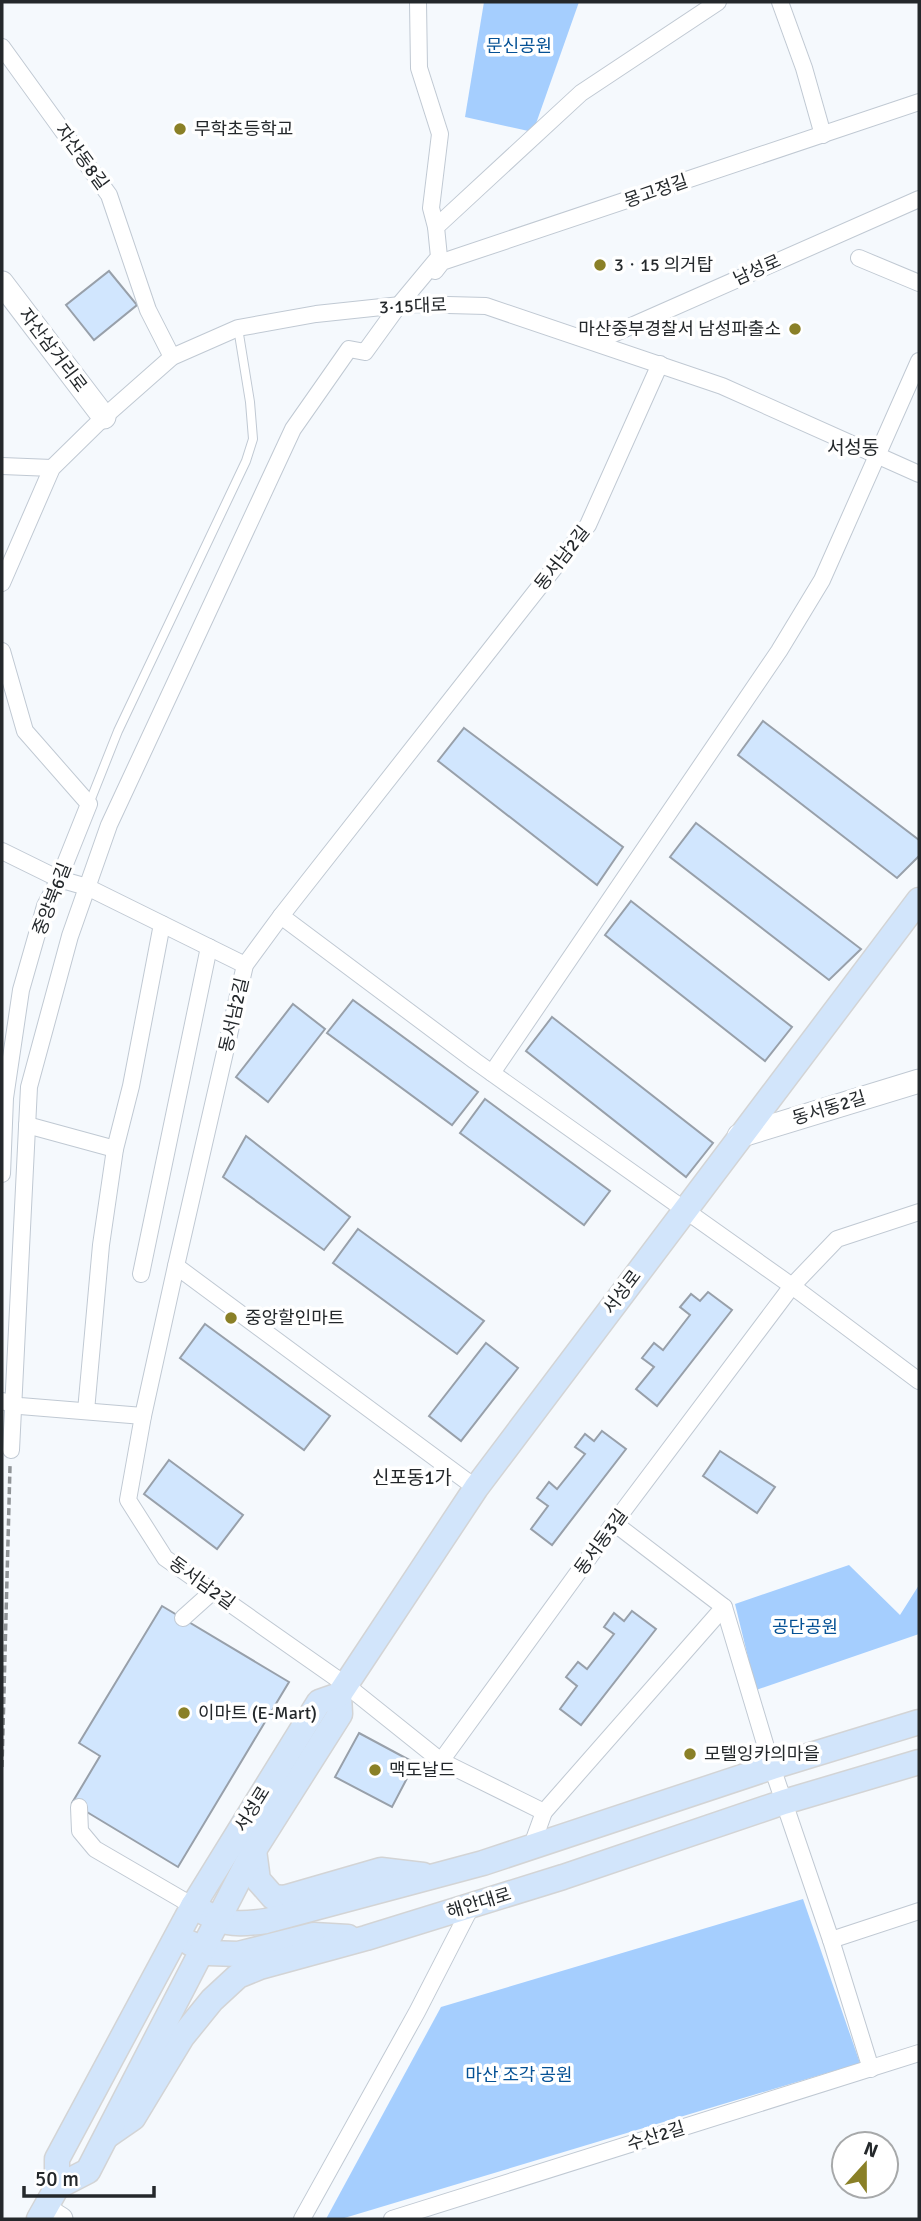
<svg xmlns="http://www.w3.org/2000/svg" width="921" height="2221" font-family="Signika,'Noto Sans KR',sans-serif">
<style>
.green{fill:#a5cefe}
.building{fill:#d1e6fe;stroke:#98a0aa;stroke-width:2}
.lines{fill:none;stroke-linecap:round;stroke-linejoin:round}
.service-casing{stroke:#c0c9d3;stroke-width:10}
.minor-casing{stroke:#c0c9d3;stroke-width:18}
.secondary-casing{stroke:#c0c9d3;stroke-width:25}
.primary-casing{stroke:#d3d4d5;stroke-width:27}
.path{stroke:#8f9396;stroke-width:3.5;stroke-dasharray:7 3.5;stroke-linecap:butt}
.service{stroke:#fff;stroke-width:8}
.minor{stroke:#fff;stroke-width:16}
.secondary{stroke:#fff;stroke-width:23}
.primary{stroke:#d2e5fb;stroke-width:24}
.poi-dot{fill:#8a8027;stroke:#fff;stroke-width:2.5}
.labels{text-anchor:middle;dominant-baseline:central;stroke-width:7;stroke-linejoin:round;paint-order:stroke}
.park-label{font-size:18px;fill:#045195;stroke:#fff}
.poi-label{font-size:18px;fill:#24282b;stroke:#fff;text-anchor:start}
.street-label{font-size:18px;fill:#24282b;stroke:#fff}
.neighbourhood-label{font-size:19px;fill:#24282b;stroke:#fff}
</style>
<rect width="100%" height="100%" fill="#f5f9fd"/>
<g class="green">
<polygon points="484,2 579,2 533,132 465,117"/>
<polygon points="849,1565 900,1615 919,1585 919,1634 756,1690 735,1604"/>
<polygon points="803,1899 860,2063 341,2219 326,2219 441,2007"/>
</g>
<g class="building">
<polygon points="109,271 137,305 94,340 66,305"/>
<polygon points="763,721 919,840 919,856 897,878 738,755"/>
<polygon points="464,728 623,847 597,885 438,761"/>
<polygon points="696,823 861,949 829,980 670,857"/>
<polygon points="631,901 792,1027 765,1061 605,935"/>
<polygon points="353,1000 478,1092 452,1125 327,1033"/>
<polygon points="293,1004 325,1029 268,1102 236,1077"/>
<polygon points="552,1017 713,1143 686,1177 526,1051"/>
<polygon points="485,1099 610,1191 584,1225 460,1133"/>
<polygon points="246,1136 350,1217 324,1250 223,1177"/>
<polygon points="358,1229 484,1321 457,1354 333,1263"/>
<polygon points="708,1292 732,1310 657,1406 636,1389 654,1367 642,1358 654,1343 663,1350 690,1315 680,1307 691,1294 700,1301"/>
<polygon points="205,1324 330,1416 304,1450 180,1358"/>
<polygon points="486,1343 518,1368 461,1441 429,1416"/>
<polygon points="602,1431 626,1449 552,1545 531,1529 548,1506 537,1498 549,1482 557,1489 585,1454 575,1447 585,1434 594,1441"/>
<polygon points="720,1451 775,1487 757,1513 703,1476"/>
<polygon points="169,1460 243,1515 217,1549 144,1494"/>
<polygon points="162,1606 289,1682 178,1867 72,1803 100,1756 79,1743"/>
<polygon points="632,1611 656,1629 581,1725 560,1709 577,1686 566,1677 578,1662 587,1669 614,1634 604,1627 614,1613 624,1621"/>
<polygon points="359,1733 415,1763 392,1807 335,1777"/>
</g>
<g class="lines">
<defs>
<polyline id="service" points="89,804 118,731 246,461 253,439 250,402 238,328"/>
<g id="minor">
<polyline points="418,2 419,68 440,134 431,208 436,227"/>
<polyline points="780,2 804,68 823,135"/>
<polyline points="2,47 109,195 148,310 172,357"/>
<polyline points="859,258 919,283"/>
<polyline points="435,271 442,262 919,102"/>
<polyline points="595,342 919,199"/>
<polyline points="2,466 52,468"/>
<polyline points="2,583 52,468 104,417 172,357 238,328 316,314 410,304 486,306 722,386 919,474"/>
<polyline points="2,651 25,731 89,804 59,879 45,906 21,990 5,1098 2,1174"/>
<polyline points="2,851 59,879 87,887 245,965"/>
<polyline points="281,916 475,1061 792,1286 919,1381"/>
<polyline points="492,1073 779,651 822,580 919,361"/>
<polyline points="27,1125 115,1149 101,1245 86,1411"/>
<polyline points="115,1149 131,1086 162,924"/>
<polyline points="176,1266 476,1488"/>
<polyline points="141,1274 209,947"/>
<polyline points="2,1401 20,1406 143,1416"/>
<polyline points="11,1450 29,1087 70,936 109,825 293,429 349,349 365,352 399,305 439,257 436,227 581,93 718,2"/>
<polyline points="614,1523 724,1607 772,1767 831,1940 871,2069"/>
<polyline points="183,1618 212,1592"/>
<polyline points="441,1761 614,1523 792,1286 837,1239 919,1212"/>
<polyline points="79,1807 80,1831 95,1849 193,1906"/>
<polyline points="544,1812 441,1761 346,1685 165,1558 128,1500 143,1416 176,1266 245,965 281,916 588,525 660,364"/>
<polyline points="532,1845 544,1812 724,1607"/>
<polyline points="831,1940 919,1911"/>
<polyline points="302,2219 417,2012 472,1905"/>
<polyline points="392,2219 919,2053"/>
</g>
<g id="secondary">
<polyline points="2,283 104,417"/>
<polyline points="739,1136 919,1081"/>
<polyline points="45,2209 61,2219"/>
</g>
<g id="primary">
<polyline points="254,1850 258,1880 273,1897 284,1898 381,1870 423,1875"/>
<path d="M193 1906C223 1924 231 1926 266 1921L483 1863 772 1767 919 1722"/>
<polyline points="190,1943 209,1953 238,1954 314,1935 348,1937"/>
<polyline points="107,2136 133,2118 182,2037 212,2000 238,1976 260,1967 366,1938 563,1877 784,1802 919,1762"/>
<polyline points="57,2187 88,2171 254,1850 340,1714 339,1695"/>
<polyline points="39,2219 57,2187 57,2159 193,1906 319,1702 339,1695 476,1488 919,900"/>
</g>
</defs>
<use href="#service" class="service-casing"/>
<use href="#minor" class="minor-casing"/>
<use href="#secondary" class="secondary-casing"/>
<use href="#primary" class="primary-casing"/>
<polyline class="path" points="2,1767 10,1466"/>
<use href="#service" class="service"/>
<use href="#minor" class="minor"/>
<use href="#secondary" class="secondary"/>
<use href="#primary" class="primary"/>
</g>
<g class="poi-dot">
<circle cx="180" cy="129" r="7"/>
<circle cx="600" cy="265" r="7"/>
<circle cx="795" cy="329" r="7"/>
<circle cx="231" cy="1318" r="7"/>
<circle cx="184" cy="1713" r="7"/>
<circle cx="690" cy="1754" r="7"/>
<circle cx="375" cy="1770" r="7"/>
</g>
<g class="labels">
<g class="park-label">
<text x="519" y="46">문신공원</text>
<text x="805" y="1627">공단공원</text>
<text x="519" y="2075">마산 조각 공원</text>
</g>
<g class="poi-label">
<text x="194" y="129">무학초등학교</text>
<text x="614" y="265">3ㆍ15 의거탑</text>
<text x="781" y="329" text-anchor="end">마산중부경찰서 남성파출소</text>
<text x="245" y="1318">중앙할인마트</text>
<text x="198" y="1713">이마트 (E-Mart)</text>
<text x="704" y="1754">모텔잉카의마을</text>
<text x="389" y="1770">맥도날드</text>
</g>
<g class="street-label">
<text transform="translate(82 157) rotate(54)">자산동8길</text>
<text transform="translate(656 191) rotate(-19)">몽고정길</text>
<text transform="translate(757 270) rotate(-24)">남성로</text>
<text transform="translate(413 306) rotate(-2)">3·15대로</text>
<text transform="translate(53 350) rotate(53)">자산삼거리로</text>
<text transform="translate(562 558) rotate(-52)">동서남2길</text>
<text transform="translate(52 899) rotate(-69)">중앙북6길</text>
<text transform="translate(234 1015) rotate(-77)">동서남2길</text>
<text transform="translate(829 1108) rotate(-17)">동서동2길</text>
<text transform="translate(622 1292) rotate(-53)">서성로</text>
<text transform="translate(601 1542) rotate(-54)">동서동3길</text>
<text transform="translate(202 1583) rotate(36)">동서남2길</text>
<text transform="translate(252 1809) rotate(-58)">서성로</text>
<text transform="translate(479 1903) rotate(-17)">해안대로</text>
<text transform="translate(656 2136) rotate(-17)">수산2길</text>
</g>
<g class="neighbourhood-label">
<text x="853" y="448">서성동</text>
<text x="412" y="1478">신포동1가</text>
</g>
</g>
<rect width="921" height="2221" fill="none" stroke="#24282b" stroke-width="7"/>
<g transform="translate(865 2165) rotate(21)"><circle r="33" fill="#ffffff" stroke="#a7a9aa" stroke-width="2"/>
<path d="M0-5L12 26L0 18L-12 26Z" fill="#8a8027"/>
<text y="-10" font-size="19" font-weight="bold" text-anchor="middle" fill="#24282b">N</text>
</g>
<path d="M24 2186v10h130v-10" fill="none" stroke="#24282b" stroke-width="3.5"/>
<text x="35" y="2186" font-size="21" fill="#24282b" stroke="#ffffff" stroke-width="5" paint-order="stroke">50 m</text>
</svg>
